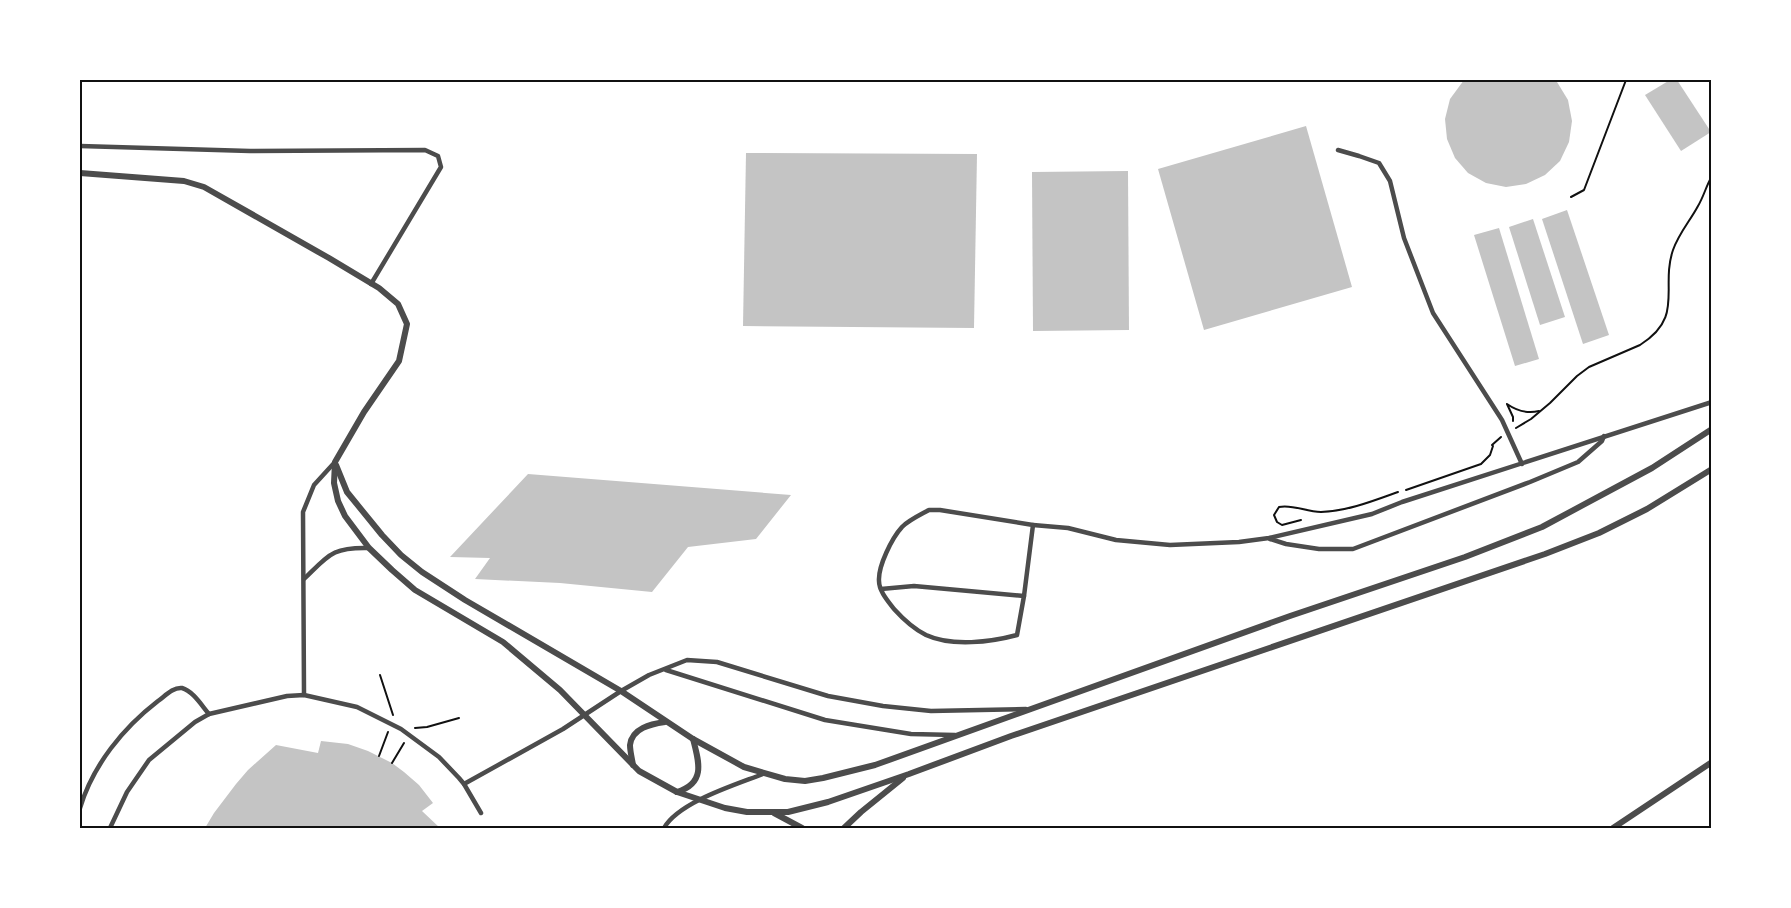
<svg xmlns="http://www.w3.org/2000/svg" width="1791" height="908" font-family="Karla,sans-serif">
<style>
.building{fill:#c4c4c4}
.lines{fill:none;stroke-linecap:round;stroke-linejoin:round}
.path{stroke:#111;stroke-width:2}
.service{stroke:#4c4c4c;stroke-width:4.5}
.minor{stroke:#4c4c4c;stroke-width:6}
.neatline{fill:none;stroke:#111;stroke-width:2}
</style>
<rect width="100%" height="100%" fill="#fff"/>
<g class="building">
<polygon points="1464,80 1554,80 1557,82 1568,100 1572,121 1569,142 1560,161 1545,175 1526,184 1506,187 1486,183 1468,173 1455,158 1447,139 1445,119 1450,99"/>
<polygon points="1670,80 1677,80 1711,132 1681,151 1645,95"/>
<polygon points="1306,126 1352,287 1204,330 1158,169"/>
<polygon points="746,153 977,154 974,328 743,326"/>
<polygon points="1128,171 1129,330 1033,331 1032,172"/>
<polygon points="1567,210 1609,335 1583,344 1542,219"/>
<polygon points="1533,219 1565,317 1540,325 1509,227"/>
<polygon points="1499,228 1539,359 1515,366 1474,235"/>
<polygon points="528,474 791,495 756,539 688,547 652,592 560,583 475,579 490,558 450,557"/>
<polygon points="321,741 348,744 368,751 392,763 404,772 419,785 433,803 422,811 440,828 205,828 214,813 236,784 248,770 276,745 318,753"/>
</g>
<g class="lines">
<g class="path">
<polyline points="1571,197 1584,190 1626,80"/>
<path d="M1513 421V417L1507 404C1517 411 1527 414 1539 411"/>
<path d="M1516 428 1531 419 1550 403 1577 376 1589 367 1640 345C1685 317 1660 288 1673 250 1679 233 1690 221 1698 206 1704 196 1706 186 1712 176"/>
<polyline points="1406,490 1481,464 1490,455 1493,446 1492,445 1501,437"/>
<path d="M1301 520 1282 525 1277 522 1274 515 1279 507C1293 504 1306 512 1321 512 1348 511 1373 501 1398 492"/>
<polyline points="380,675 393,715"/>
<polyline points="415,728 427,727 459,718"/>
<polyline points="379,756 388,732"/>
<polyline points="392,763 404,743"/>
</g>
<g class="service">
<polyline points="80,146 250,151 425,150 438,156 441,167 371,284"/>
<polyline points="1338,150 1359,156 1379,163 1390,181 1404,238 1433,313 1502,420 1522,464"/>
<path d="M929 510H940L1033 525 1024 596 1017 635C991 642 952 647 926 635 914 629 903 619 894 609 888 601 879 591 879 581 878 566 892 538 902 527 909 520 920 515 929 510Z"/>
<polyline points="1033,525 1068,528 1116,540 1170,545 1239,542 1269,538 1372,514 1402,502 1712,402"/>
<polyline points="1270,539 1286,544 1319,549 1353,549 1530,482 1578,462 1602,441 1604,436"/>
<path d="M304 579C329 555 332 547 369 548"/>
<polyline points="881,589 914,586 1024,596"/>
<polyline points="666,670 825,720 911,734 955,735"/>
<polyline points="304,695 303,512 314,485 335,462"/>
<polyline points="464,784 563,729 621,691 649,675 687,660 717,662 828,696 883,706 931,711 1026,709"/>
<path d="M80 808C93 765 123 728 158 701 165 696 173 687 182 688 193 691 202 706 209 714"/>
<polyline points="110,828 127,792 149,760 195,722 209,714 287,696 304,695 357,707 401,729 439,757 459,778 464,784 481,813"/>
<path d="M664 828C679 802 735 785 763 774"/>
</g>
<g class="minor">
<polyline points="80,173 184,181 204,187 329,258 379,288 398,304 407,324 399,361 364,412 335,462 334,483 338,501 345,516 369,548 392,570 415,590 503,642 560,690 639,771 677,792 725,808 747,812 788,812 828,802 909,774 1011,736 1545,554 1599,533 1647,509 1712,469"/>
<polyline points="336,465 347,492 382,535 401,555 422,572 465,600 621,691 693,739 744,767 785,779 805,781 823,778 875,765 1290,616 1465,557 1542,527 1652,468 1712,429"/>
<path d="M633 765C632 759 630 751 630 745 632 728 651 724 665 722"/>
<path d="M677 792C706 783 699 762 693 739"/>
<polyline points="774,813 802,828"/>
<polyline points="844,828 861,812 903,778"/>
<polyline points="1613,828 1712,762"/>
</g>
</g>
<rect width="1791" height="908" fill="none" stroke="#ffffff" stroke-width="162"/>
<rect x="81" y="81" width="1629" height="746" class="neatline"/>
</svg>
